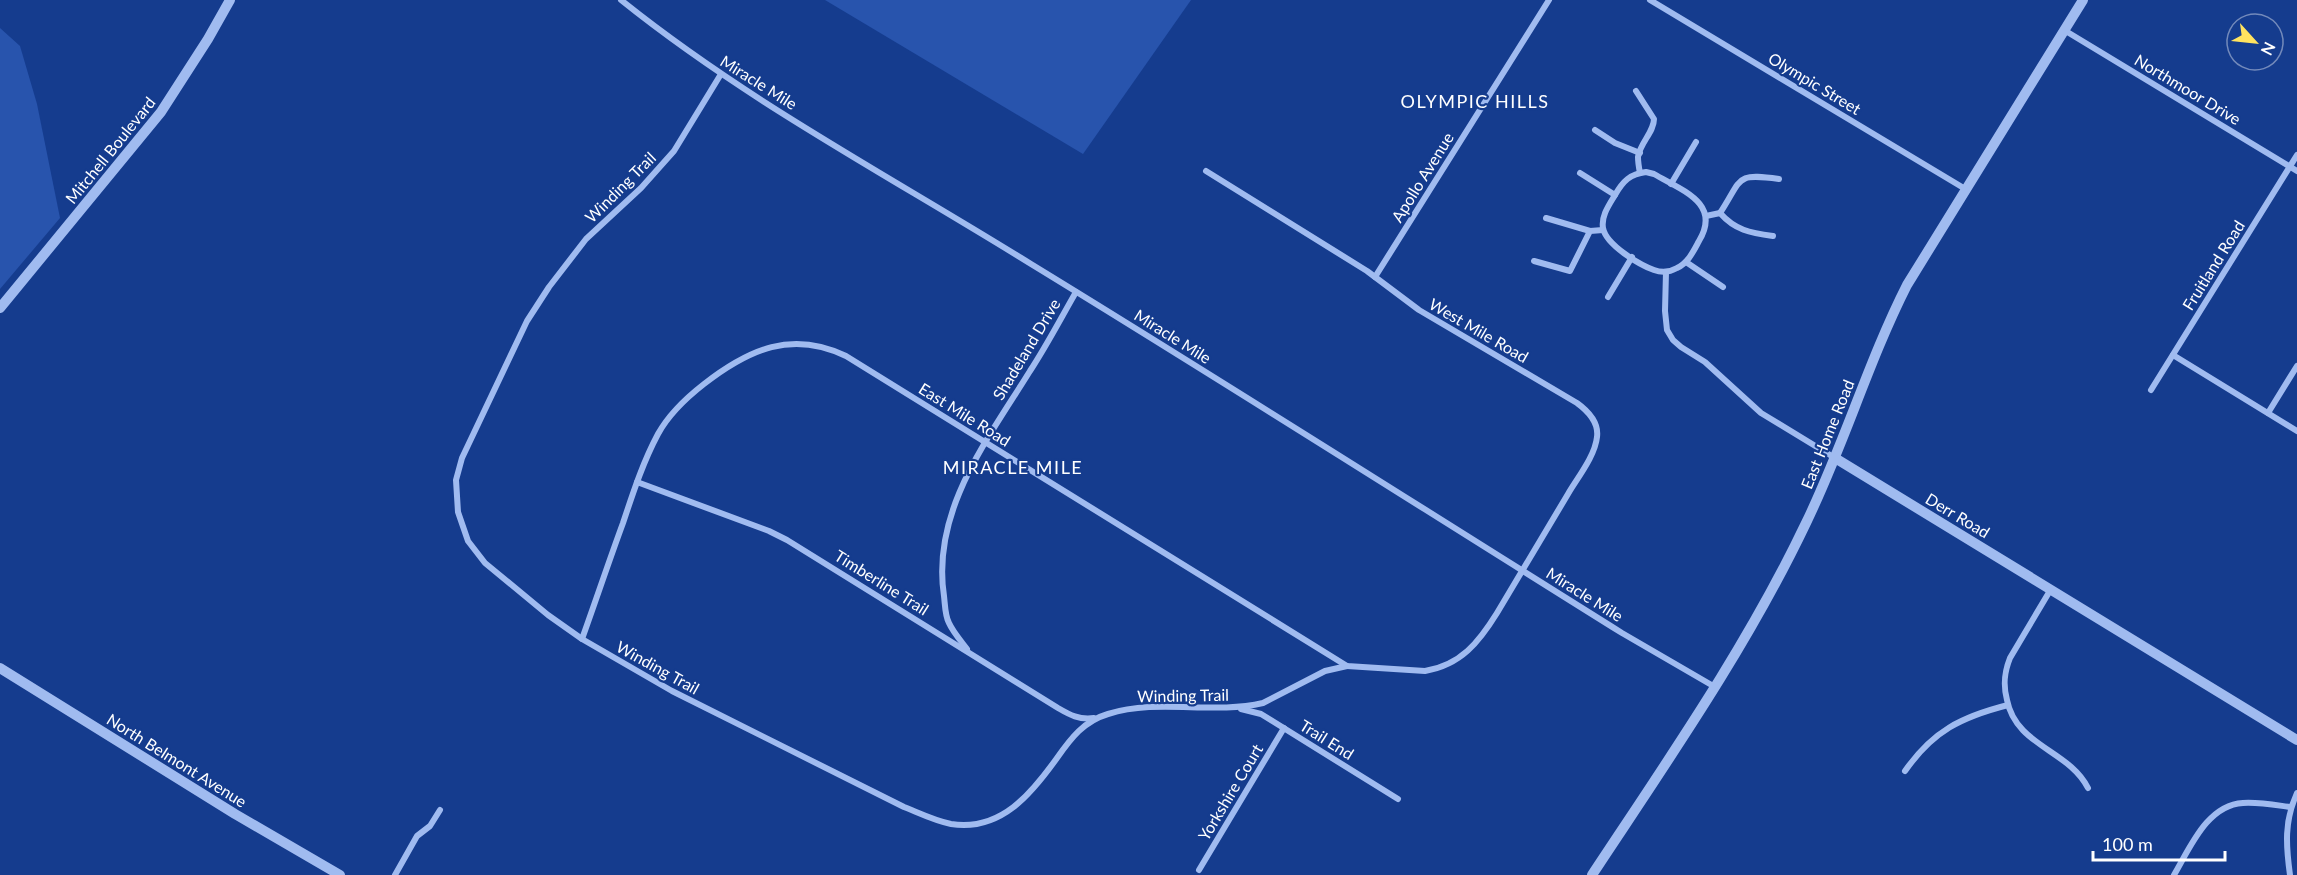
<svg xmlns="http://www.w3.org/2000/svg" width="2297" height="875" font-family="Lato,sans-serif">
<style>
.green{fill:#2854ad}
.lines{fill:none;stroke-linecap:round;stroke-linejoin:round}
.minor{stroke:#a0bbf0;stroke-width:6}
.tertiary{stroke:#a0bbf0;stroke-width:10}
.labels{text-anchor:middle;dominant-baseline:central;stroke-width:4.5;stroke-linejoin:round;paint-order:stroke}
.street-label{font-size:16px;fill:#fff;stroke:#153c8e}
.neighbourhood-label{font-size:18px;letter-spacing:1.5px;fill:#fff;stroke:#153c8e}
</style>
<rect width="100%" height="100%" fill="#153c8e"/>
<g class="green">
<polygon points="825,0 1191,0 1083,154"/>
<polygon points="0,28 20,46 37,104 60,218 0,289"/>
</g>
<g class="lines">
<g class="minor">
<path d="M621 0C748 102 893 178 1031 264 1229 385 1425 510 1622 633L1715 687"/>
<polyline points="1650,0 1967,190"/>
<polyline points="2064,30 2297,171"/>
<path d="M721 74 674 151 641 188 586 239 549 287 527 321 462 458 456 480 458 512 468 541 485 563 548 615 582 639 672 691 904 807C919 813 935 821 951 824 1001 832 1032 793 1057 758 1071 738 1084 721 1108 714 1159 698 1211 715 1263 703L1325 671 1347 666"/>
<path d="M1636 91 1654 119C1654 132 1640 143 1638 157 1638 162 1639 168 1640 173"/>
<polyline points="1595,130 1615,143 1640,153"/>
<path d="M1646 172 1654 174C1681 190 1722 203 1699 241 1693 252 1688 263 1677 268 1670 272 1662 273 1654 270 1640 265 1606 245 1603 228 1601 216 1609 205 1615 195 1623 181 1630 174 1646 172Z"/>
<polyline points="1580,173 1615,195"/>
<polyline points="1671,184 1696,142"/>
<path d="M1720 213C1743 178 1734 173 1779 179"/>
<path d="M1706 216 1720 213C1735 230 1750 233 1773 236"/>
<polyline points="1546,218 1590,231"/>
<polyline points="1534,261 1570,271 1590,231 1603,230"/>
<polyline points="1686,262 1723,287"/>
<polyline points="1666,272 1665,311 1667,330 1673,340 1681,347 1705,362 1761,413 1835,458"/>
<polyline points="1375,277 1549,0"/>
<polyline points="1608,297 1632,257"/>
<polyline points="2173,355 2297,431"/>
<polyline points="2151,390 2297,155"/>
<polyline points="2268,413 2297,366"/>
<path d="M637 482 769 531 787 540 1058 708C1070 715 1079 720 1094 718"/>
<path d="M2051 589 2010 658C2004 673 2003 685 2007 700 2016 746 2069 750 2088 788"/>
<path d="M582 639C596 600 609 561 623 523 633 493 643 462 658 434 669 414 686 398 704 384 749 349 792 330 846 356L1347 666 1425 671C1461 665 1479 642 1497 613 1521 573 1544 534 1568 494 1578 477 1595 456 1597 437 1599 422 1588 411 1577 403L1419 310 1367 271 1206 171"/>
<path d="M967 649C961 641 953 632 949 623 945 616 945 604 944 596 931 511 988 439 1030 371 1047 345 1061 318 1076 292"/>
<polyline points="1241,709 1261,714 1398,799"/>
<path d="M1905 771C1933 731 1961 717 2008 705"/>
<polyline points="1199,870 1284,728"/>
<polyline points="395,875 417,836 430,826 440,810"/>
<path d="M2174 875C2190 848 2207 805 2243 803 2259 802 2275 805 2290 807"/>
<path d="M2290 875C2286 846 2284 821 2297 793"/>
</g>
<g class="tertiary">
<polyline points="0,308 161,112 208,39 230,0"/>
<polyline points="1835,458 2297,740"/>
<polyline points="0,668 235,814 340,875"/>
<path d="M1592 875C1668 760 1747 647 1806 523 1844 445 1868 362 1907 285L2083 0"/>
</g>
</g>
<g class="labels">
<g class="street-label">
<text transform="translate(759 82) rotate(32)">Miracle Mile</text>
<text transform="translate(1815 83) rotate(31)">Olympic Street</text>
<text transform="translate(2188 89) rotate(31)">Northmoor Drive</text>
<text transform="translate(110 150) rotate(-51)">Mitchell Boulevard</text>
<text transform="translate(1422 177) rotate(-58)">Apollo Avenue</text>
<text transform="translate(620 187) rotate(-45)">Winding Trail</text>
<text transform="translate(2213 265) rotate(-58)">Fruitland Road</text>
<text transform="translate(1479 330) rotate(30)">West Mile Road</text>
<text transform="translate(1173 336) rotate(32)">Miracle Mile</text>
<text transform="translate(1026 349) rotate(-59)">Shadeland Drive</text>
<text transform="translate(965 414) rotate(32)">East Mile Road</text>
<text transform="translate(1827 434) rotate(-68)">East Home Road</text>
<text transform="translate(1958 515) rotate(31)">Derr Road</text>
<text transform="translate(882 582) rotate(32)">Timberline Trail</text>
<text transform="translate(1585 594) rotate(32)">Miracle Mile</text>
<text transform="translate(658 667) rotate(29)">Winding Trail</text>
<text transform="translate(1183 695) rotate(-1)">Winding Trail</text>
<text transform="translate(1327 739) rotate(32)">Trail End</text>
<text transform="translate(177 760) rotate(32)">North Belmont Avenue</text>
<text transform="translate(1230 792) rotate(-59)">Yorkshire Court</text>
</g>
<g class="neighbourhood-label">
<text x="1475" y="101">OLYMPIC HILLS</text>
<text x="1013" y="467">MIRACLE MILE</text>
</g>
</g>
<g transform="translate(2255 42) rotate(117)"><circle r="28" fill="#153c8e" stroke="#738abb" stroke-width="1.5"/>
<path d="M0-4.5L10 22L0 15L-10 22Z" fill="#ffe35f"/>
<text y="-9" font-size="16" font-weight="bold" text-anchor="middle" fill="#ffffff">N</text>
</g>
<path d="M2093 851v9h132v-9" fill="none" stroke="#ffffff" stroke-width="3"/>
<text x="2102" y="851" font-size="18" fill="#ffffff" stroke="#153c8e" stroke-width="4.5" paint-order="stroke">100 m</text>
</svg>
